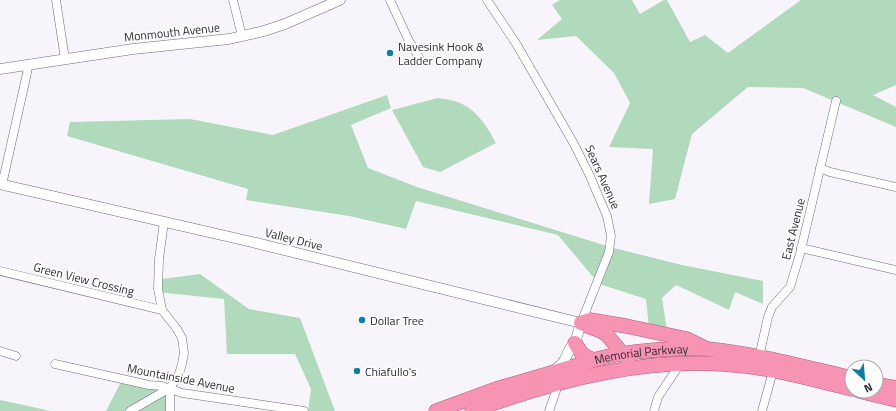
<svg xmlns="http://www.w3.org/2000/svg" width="896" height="411" font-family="'Titillium Web',sans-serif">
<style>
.green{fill:#b1d9bc}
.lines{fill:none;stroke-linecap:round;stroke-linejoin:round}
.minor-casing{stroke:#706883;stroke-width:9}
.tertiary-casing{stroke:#706883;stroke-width:11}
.trunk-casing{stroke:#af5d7b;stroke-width:15}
.minor{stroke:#fff;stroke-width:8}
.tertiary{stroke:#fff;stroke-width:10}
.trunk{stroke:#f793b3;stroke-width:14}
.poi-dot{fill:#0e7ea6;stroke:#fff;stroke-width:1.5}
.labels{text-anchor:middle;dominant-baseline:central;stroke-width:3.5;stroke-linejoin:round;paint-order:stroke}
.street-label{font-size:12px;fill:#2d2a35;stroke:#fff}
.poi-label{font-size:12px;fill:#2d2a35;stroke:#fff;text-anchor:start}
</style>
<rect width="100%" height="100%" fill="#f7f5fb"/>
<g class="green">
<polygon points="560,0 632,0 640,14 664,0 667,0 690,42 705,35 728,53 801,0 896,0 896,85 873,95 896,107 896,127 803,88 748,87 692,134 675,199 649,204 653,149 609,147 630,103 614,73 576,36 537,40 562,19 552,5"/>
<polygon points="387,95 391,108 351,125 368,168 417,187 610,247 682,265 763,281 763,304 735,292 729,310 676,285 662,298 667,331 649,328 646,299 599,284 558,235 416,201 406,229 349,216 246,200 248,189 67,136 70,122 190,119 273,135"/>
<path d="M438 98C445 99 453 100 460 103 477 110 488 128 496 143L440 172 423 167 392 110Z"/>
<polygon points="200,274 249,309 300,318 335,411 308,411 311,389 295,354 227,354 224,299 156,292 155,280"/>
<polygon points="685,355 717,357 643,361 637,358"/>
<polygon points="122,380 170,389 169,411 106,411"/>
<polygon points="0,400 51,411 0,411"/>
</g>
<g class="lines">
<defs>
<g id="minor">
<polyline points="56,0 65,59"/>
<polyline points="233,0 242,36"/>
<polyline points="390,0 409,41 420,59"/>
<polyline points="487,0 517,45 574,144 589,174 607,216 611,236 609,252 581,323"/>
<polyline points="820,168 830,172 896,187"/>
<polyline points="2,185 27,73 28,65"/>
<polyline points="801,248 896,270"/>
<polyline points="0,271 162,310"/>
<polyline points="0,351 16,356"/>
<polyline points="759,357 768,317 772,307 790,287 800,254 836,101"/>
<polyline points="55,364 149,385 162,386 182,393 304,411"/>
<polyline points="130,411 170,388 179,374 182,364 184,353 182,338 177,329 162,310 158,289 159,259 164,222"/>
<polyline points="170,411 170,388"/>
<polyline points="549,411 556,391 554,385"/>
<polyline points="654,411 658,397 680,364"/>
<polyline points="762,411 773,371"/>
</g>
<g id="tertiary">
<polyline points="0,69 133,49 229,39 264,31 285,24 340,0"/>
<path d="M0 184 252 242 581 323 575 343C569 347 568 354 564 361 562 365 558 367 554 370"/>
</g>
<g id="trunk">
<polyline points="581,323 590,320 626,326 687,339 703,347"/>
<polyline points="587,326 601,331 607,335 628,360"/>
<polyline points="575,343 582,354 593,360"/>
<polyline points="876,384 896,388"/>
<polyline points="859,391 896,400"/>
<path id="s1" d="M436 411 496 389 585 363C603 356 624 353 644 351 665 349 688 347 708 349 757 354 805 367 852 378"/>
<path d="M472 411C559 379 652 355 745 366 781 370 817 381 852 389"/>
</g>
</defs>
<use href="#minor" class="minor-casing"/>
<use href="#tertiary" class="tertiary-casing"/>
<use href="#trunk" class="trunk-casing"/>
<use href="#minor" class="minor"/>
<use href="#tertiary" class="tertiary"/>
<use href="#trunk" class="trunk"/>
</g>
<g class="poi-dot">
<circle cx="390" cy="53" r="4"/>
<circle cx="362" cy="320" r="4"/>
<circle cx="357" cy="371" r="4"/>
</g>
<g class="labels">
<g class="street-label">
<text transform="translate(172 32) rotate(-6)">Monmouth Avenue</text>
<text transform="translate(603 177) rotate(66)">Sears Avenue</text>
<text transform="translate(793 229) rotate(-76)">East Avenue</text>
<text transform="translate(294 239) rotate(14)">Valley Drive</text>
<text transform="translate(84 279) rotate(14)">Green View Crossing</text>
<text stroke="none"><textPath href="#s1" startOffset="214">Memorial Parkway</textPath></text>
<text transform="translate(181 378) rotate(11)">Mountainside Avenue</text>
</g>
<g class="poi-label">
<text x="398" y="46">Navesink Hook &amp;<tspan x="398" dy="14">Ladder Company</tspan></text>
<text x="370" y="320">Dollar Tree</text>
<text x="365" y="371">Chiafullo's</text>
</g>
</g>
<g transform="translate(864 379) rotate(154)"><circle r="19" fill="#ffffff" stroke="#abaaae"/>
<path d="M0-3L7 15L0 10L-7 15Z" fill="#0e7ea6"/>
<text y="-6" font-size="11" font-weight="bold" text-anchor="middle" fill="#2d2a35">N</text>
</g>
</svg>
